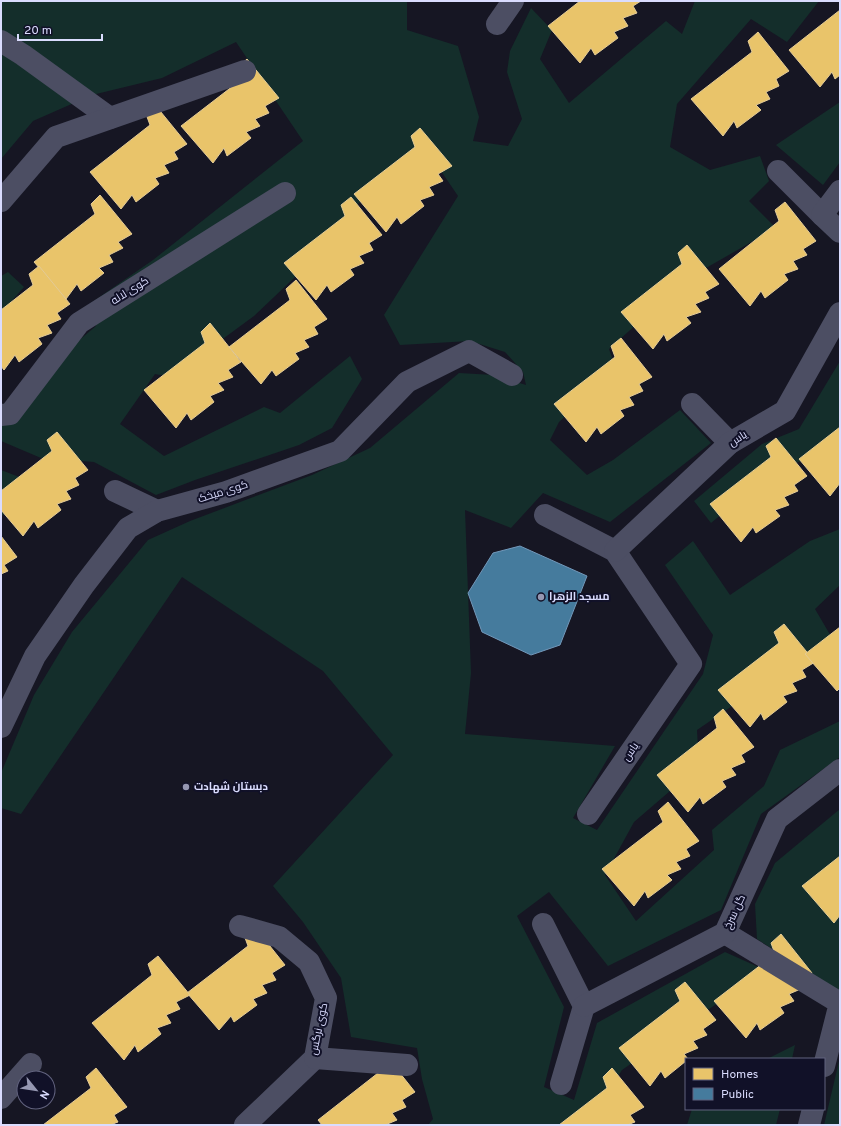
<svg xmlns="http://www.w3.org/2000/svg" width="841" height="1126" font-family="Overpass,Cairo,sans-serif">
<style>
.green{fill:#142e2b}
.homes{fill:#e9c46a;stroke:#e4cb96}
.public{fill:#457b9d;stroke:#7298ba}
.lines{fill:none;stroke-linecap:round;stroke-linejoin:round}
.minor{stroke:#4c4e63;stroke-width:22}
.poi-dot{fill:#9597b1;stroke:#111128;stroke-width:1.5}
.labels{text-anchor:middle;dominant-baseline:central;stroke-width:4;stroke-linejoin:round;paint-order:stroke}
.street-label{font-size:11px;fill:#dadcfe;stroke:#111128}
.poi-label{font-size:11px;font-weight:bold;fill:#dadcfe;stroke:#111128;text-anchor:start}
</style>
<rect width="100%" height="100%" fill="#161623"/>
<g class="green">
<polygon points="1,1 407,1 407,30 458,46 479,117 473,141 508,146 522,119 507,72 510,51 531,8 552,30 540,59 569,103 666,21 682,34 695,1 819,1 787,42 751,19 677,104 670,147 710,170 760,156 769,181 749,201 776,228 706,268 658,305 609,349 616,369 559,422 550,440 587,475 613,460 680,410 711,443 610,522 543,493 511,528 465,510 471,673 465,734 615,746 573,818 597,830 703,674 713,635 665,565 693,541 730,595 810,541 840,529 840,585 815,609 832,638 697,730 699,766 634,822 605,875 636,921 714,850 712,830 764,786 780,750 840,721 840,757 761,814 721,910 608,966 549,892 517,916 564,1007 544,1087 574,1100 597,1023 725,952 765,970 622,1070 597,1110 581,1125 428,1125 433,1119 422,1079 417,1048 351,1037 341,978 303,922 273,886 393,755 323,671 182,577 21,814 1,808 1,773 34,695 72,632 148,540 190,521 312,475 370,448 459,373 494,375 526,385 523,372 505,352 470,341 400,345 384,315 458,196 424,146 371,188 313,260 254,316 171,377 155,374 120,424 164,456 264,407 280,413 350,356 362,379 332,428 299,445 195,480 156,495 94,462 41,458 1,441 1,406 96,326 88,305 153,260 303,141 236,42 162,78 92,95 33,121 1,159"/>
<polygon points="840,102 840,162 823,185 776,145"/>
<polygon points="8,272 24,287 1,313 1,276"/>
<polygon points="840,361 840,430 825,451 770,474 711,523 694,501 762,444 799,429"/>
<polygon points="1,470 35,483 1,517"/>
<polygon points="840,809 840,992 757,939 755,904 775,863"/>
<polygon points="795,1045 792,1059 767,1059"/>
<polygon points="840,1057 840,1125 824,1125"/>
<polygon points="692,1109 780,1109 776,1125 687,1125"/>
</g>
<g class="homes">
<polygon points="580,1 641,1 633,6 637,13 623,18 628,26 614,32 618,38 595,55 591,48 580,63 548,26"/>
<polygon points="840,10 840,75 835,79 832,72 820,87 789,50"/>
<polygon points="758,32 789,71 776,79 779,86 766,92 770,99 756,105 761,110 737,128 734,121 723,136 691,99 752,52 748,41"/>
<polygon points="247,59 279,98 265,106 269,113 255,119 260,126 246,132 251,138 227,156 224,148 213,163 181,126 242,79 237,68"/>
<polygon points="156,106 187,144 174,152 178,159 164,165 169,173 155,178 159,184 136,202 132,195 121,209 90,172 150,125 146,114"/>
<polygon points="420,128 452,166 438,174 443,181 429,187 434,195 420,200 424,206 401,224 397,217 386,232 354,194 415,147 411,136"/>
<polygon points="100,195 132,234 118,242 123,248 109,255 113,262 99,268 104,273 81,291 77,284 66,299 34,262 95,214 91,204"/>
<polygon points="351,197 382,235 369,243 373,250 359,256 364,263 350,269 354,275 331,292 327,285 316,300 284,263 345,216 341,205"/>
<polygon points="785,202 816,241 803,249 807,255 793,261 798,269 784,274 788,280 765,298 761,291 750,306 719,269 779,221 775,210"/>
<polygon points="687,245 719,284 705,292 709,298 695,304 701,312 686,317 691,323 667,341 664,334 653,349 621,312 682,264 678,253"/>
<polygon points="39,266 70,304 57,313 61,319 47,325 52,333 38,338 42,344 19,362 15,355 4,370 1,366 1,310 33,285 29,274"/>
<polygon points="296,280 327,319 314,327 318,334 304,340 309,347 295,353 299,359 276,376 272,370 261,384 229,347 290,300 286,289"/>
<polygon points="210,323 241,362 228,370 233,377 218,383 224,390 210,396 214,402 191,420 187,413 176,428 144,390 205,343 201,332"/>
<polygon points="621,338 652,377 639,384 643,391 629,397 634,405 620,410 624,416 601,434 597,427 586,442 554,404 615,357 611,346"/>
<polygon points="840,427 840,483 830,496 799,459"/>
<polygon points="57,432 88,470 75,478 79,485 66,491 71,499 57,504 61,510 38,528 34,521 23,536 1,510 1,491 52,451 47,440"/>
<polygon points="776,438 807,476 794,485 798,491 784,497 789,505 775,510 780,516 756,533 753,527 741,542 710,504 771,457 766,446"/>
<polygon points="1,536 17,557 4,565 8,571 1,574"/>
<polygon points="784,624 815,662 802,670 806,677 792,683 797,691 783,696 787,702 764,720 761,713 750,727 718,690 779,643 774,632"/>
<polygon points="840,627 840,688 837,691 805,654"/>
<polygon points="723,709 754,747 741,755 745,762 731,768 736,775 722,781 726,787 703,804 700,797 688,812 657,775 717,728 714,717"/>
<polygon points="668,802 699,841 686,849 690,856 676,862 681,869 667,875 672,880 648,898 645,891 634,906 602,869 663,822 658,811"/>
<polygon points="840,856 840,915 834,923 802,886"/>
<polygon points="254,926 285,965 272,973 276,980 262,985 267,993 253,999 257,1005 234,1022 231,1016 219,1030 187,993 248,946 244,935"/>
<polygon points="781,934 812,973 803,988 789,994 794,1001 780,1007 784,1013 760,1030 757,1023 746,1038 714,1001 775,954 771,943"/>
<polygon points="158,956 190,995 176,1002 180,1009 166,1015 171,1023 157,1028 161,1034 138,1052 135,1045 124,1060 92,1023 152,975 148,964"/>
<polygon points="685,982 716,1020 703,1029 707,1035 693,1041 698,1048 684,1054 688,1059 686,1061 665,1078 661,1071 650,1086 619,1048 680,1001 675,990"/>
<polygon points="384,1053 415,1092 402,1100 406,1107 392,1113 397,1120 385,1125 322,1125 318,1120 378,1073"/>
<polygon points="96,1068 127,1107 114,1115 118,1122 110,1125 43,1125 91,1088 86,1077"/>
<polygon points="612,1068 644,1107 630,1115 635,1122 627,1125 559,1125 607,1088 603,1077"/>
</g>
<polygon class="public" points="520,546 587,576 560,645 531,655 482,632 468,593 493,553"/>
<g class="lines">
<g class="minor">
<polyline points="497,24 513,1"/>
<polyline points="1,41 23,55 110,118"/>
<polyline points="778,171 822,215"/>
<polyline points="840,191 822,215 840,232"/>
<polyline points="1,201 56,137 245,71"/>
<polyline points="692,404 730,443"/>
<polyline points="1,415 10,414 79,323 285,193"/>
<polyline points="115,491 157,511"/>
<polyline points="545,515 615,551 691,664 588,814"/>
<polyline points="615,551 730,443 785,411 840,313"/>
<polyline points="1,727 35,656 84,585 128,528 157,511 226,492 340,451 407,382 469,351 512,375"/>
<polyline points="543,924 584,1006 561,1084"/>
<polyline points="240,926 279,937 309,962 326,998 315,1058 245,1125"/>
<polyline points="725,933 840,1003 824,1066"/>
<polyline points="584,1006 725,933 777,819 840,770"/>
<polyline points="315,1058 407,1065"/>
<polyline points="1,1098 31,1064"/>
<polyline points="809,1125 813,1109"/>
</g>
</g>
<g class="poi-dot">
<circle cx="541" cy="597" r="4"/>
<circle cx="186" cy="787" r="4"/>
</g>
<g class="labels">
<g class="street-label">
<text transform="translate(130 291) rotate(-32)">کوی لاله</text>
<text transform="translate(738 439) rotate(-33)">یاس</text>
<text transform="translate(223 492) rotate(-17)">کوی میخک</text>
<text transform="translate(631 752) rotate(-56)">یاس</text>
<text transform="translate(735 912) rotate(-65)">گل سرخ</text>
<text transform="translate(319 1029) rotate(-78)">کوی نرگس</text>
</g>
<g class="poi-label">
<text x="549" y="597">مسجد الزهرا</text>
<text x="194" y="787">دبستان شهادت</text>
</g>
</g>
<rect width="841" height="1126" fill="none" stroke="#dadcfe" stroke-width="4"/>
<rect x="685" y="1058" width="140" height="52" fill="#111128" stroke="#61627e"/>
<rect x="693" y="1068" width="20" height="12" fill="#e9c46a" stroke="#61627e"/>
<text x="721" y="1078" font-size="12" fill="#dadcfe">Homes</text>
<rect x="693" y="1088" width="20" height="12" fill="#457b9d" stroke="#61627e"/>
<text x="721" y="1098" font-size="12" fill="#dadcfe">Public</text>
<g transform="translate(36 1090) rotate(120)"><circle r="19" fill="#111128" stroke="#61627e"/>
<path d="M0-3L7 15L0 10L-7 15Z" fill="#9597b1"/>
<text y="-6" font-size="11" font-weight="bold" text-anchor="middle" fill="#dadcfe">N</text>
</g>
<path d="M18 34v6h84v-6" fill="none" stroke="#dadcfe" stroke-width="2"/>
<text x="24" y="34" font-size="12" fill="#dadcfe" stroke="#111128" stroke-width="3" paint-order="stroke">20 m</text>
</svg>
